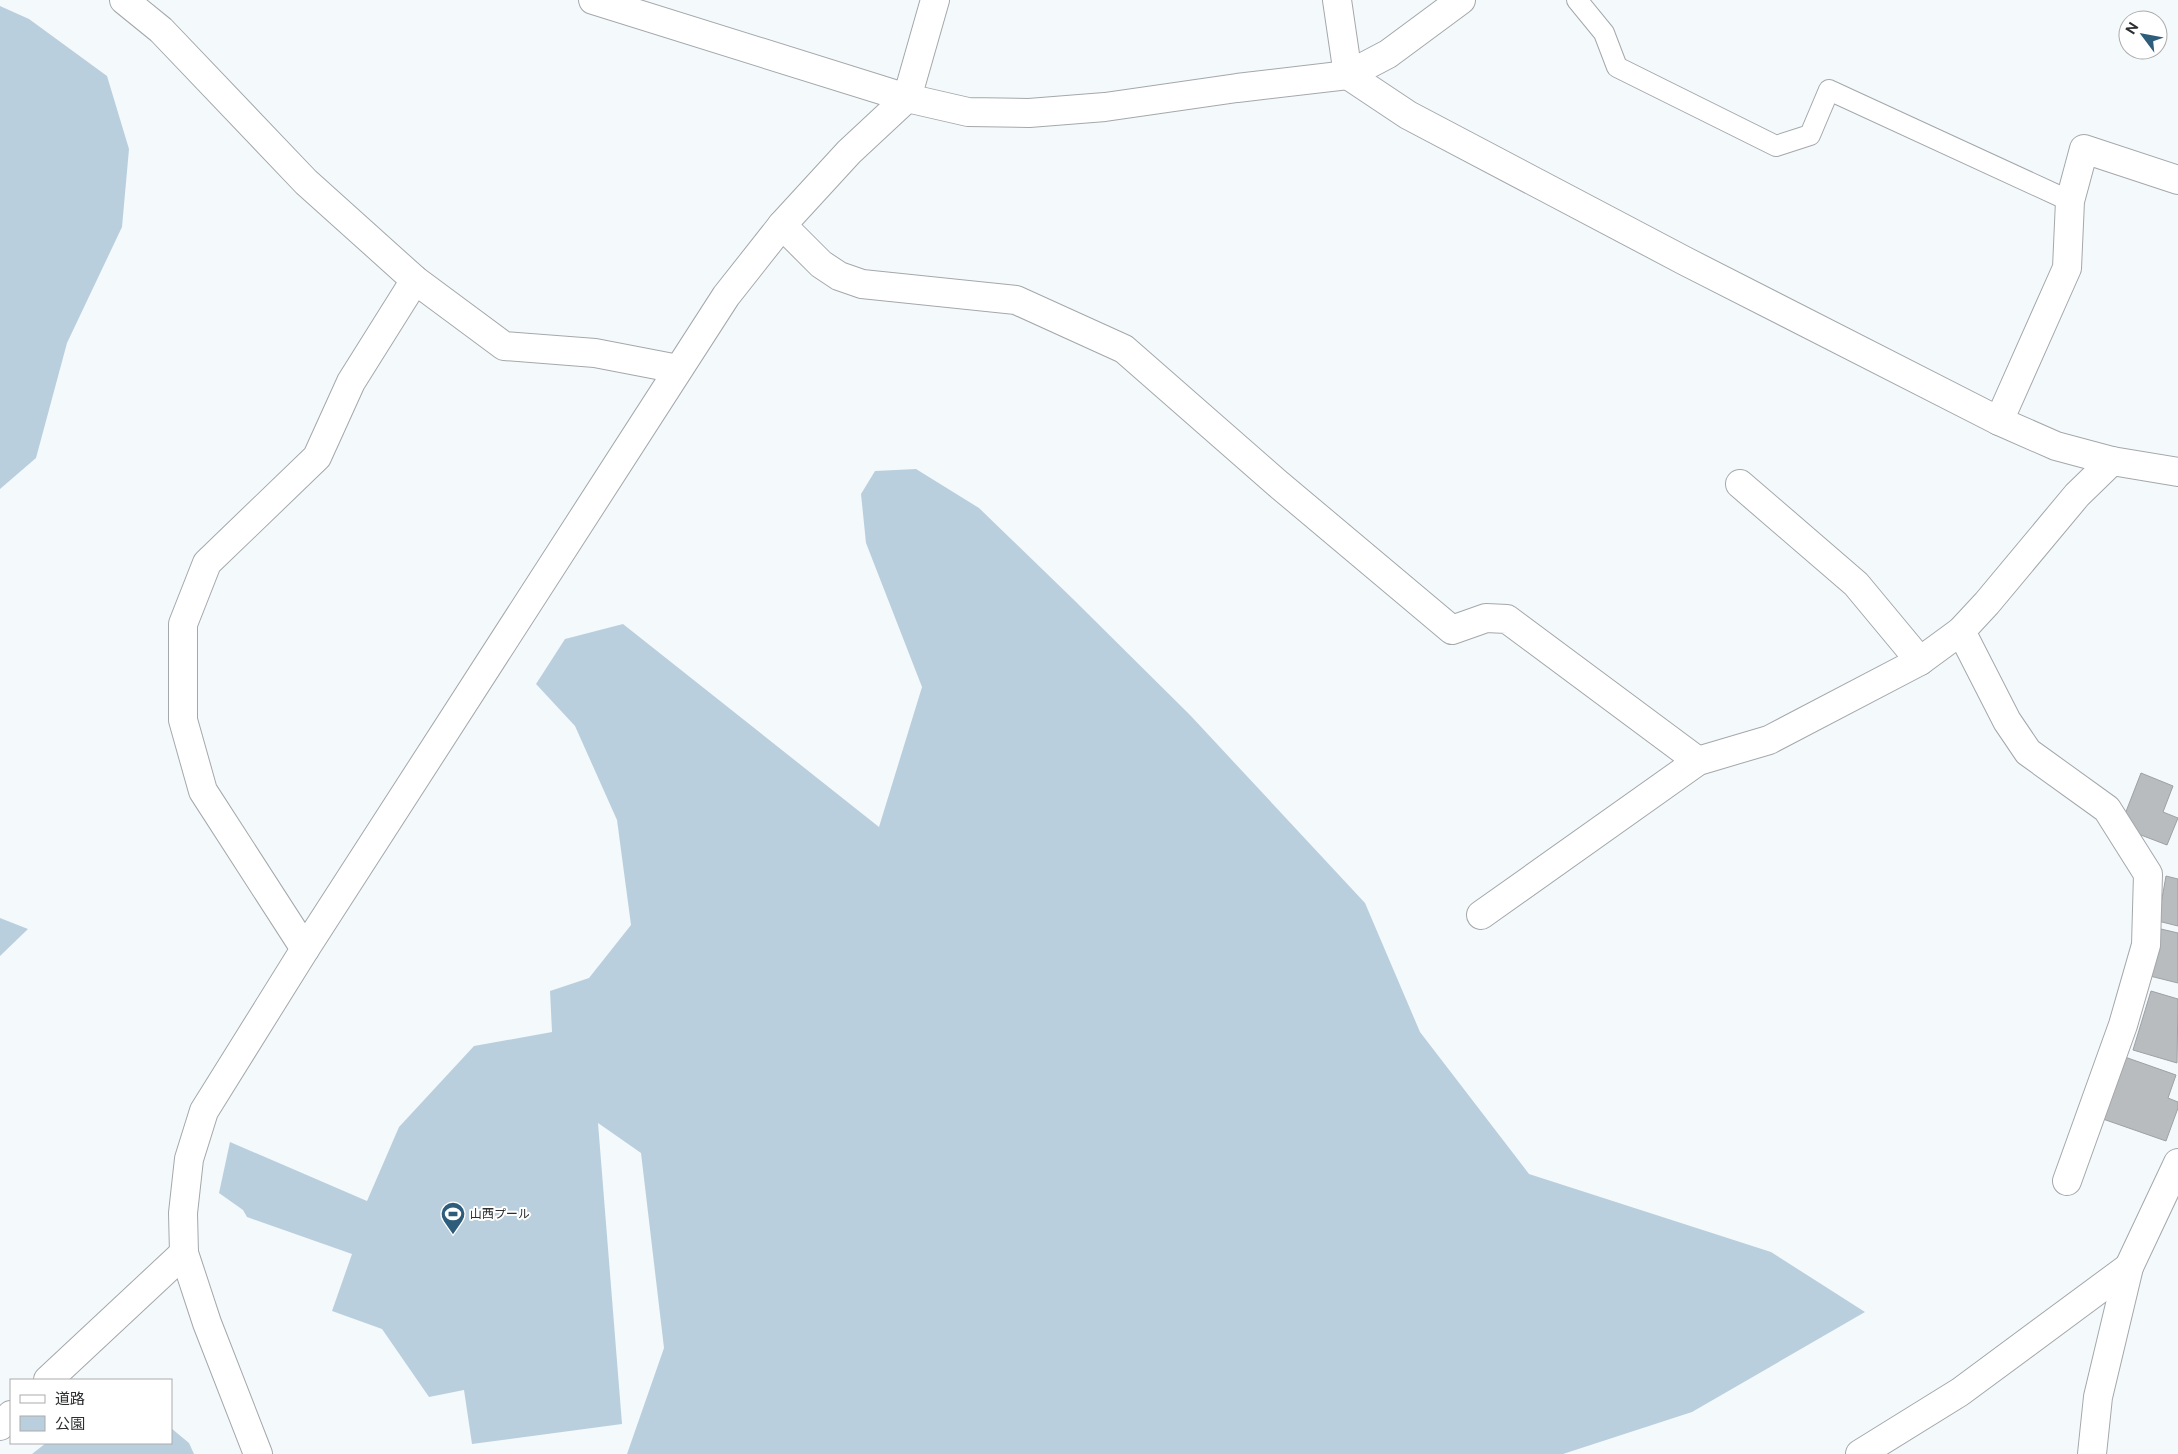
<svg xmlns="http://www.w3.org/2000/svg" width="2178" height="1454" font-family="'Public Sans','Noto Sans JP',sans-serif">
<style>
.green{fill:#bacfdd}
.building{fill:#b8bcbf;stroke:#9da1a4}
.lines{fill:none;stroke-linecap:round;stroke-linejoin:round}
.lane-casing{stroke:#a4a8ab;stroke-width:22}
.street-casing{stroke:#a4a8ab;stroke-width:30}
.secondary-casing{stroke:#a4a8ab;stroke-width:30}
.lane{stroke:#fff;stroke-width:20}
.street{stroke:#fff;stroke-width:28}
.secondary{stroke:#fff;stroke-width:28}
.labels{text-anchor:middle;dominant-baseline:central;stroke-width:4;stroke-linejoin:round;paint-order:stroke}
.poi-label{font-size:12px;fill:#2c2e2f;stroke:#fff;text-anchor:start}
</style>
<rect width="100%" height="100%" fill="#f4f9fc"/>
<g class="green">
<polygon points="0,6 29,19 107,76 129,149 122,227 67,343 36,458 0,489"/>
<polygon points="916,469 979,508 1073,599 1190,715 1365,903 1420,1032 1529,1174 1771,1252 1865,1312 1692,1412 1563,1454 627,1454 664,1348 641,1153 598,1123 622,1424 472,1444 464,1390 429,1397 382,1329 332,1311 352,1254 247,1217 243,1210 219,1193 230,1142 367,1201 399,1127 474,1046 552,1032 550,991 589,978 631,925 617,820 575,726 536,684 565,639 623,624 879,827 922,687 866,543 861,494 875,471"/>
<polygon points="0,918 28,929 0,956"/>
<polygon points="171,1428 189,1443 194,1454 32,1454 46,1443 171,1443"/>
</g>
<g class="building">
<polygon points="2141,773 2173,786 2163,812 2178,818 2167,845 2120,827"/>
<polygon points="2166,876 2178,879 2178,926 2158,921"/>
<polygon points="2161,929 2178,933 2178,983 2150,976"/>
<polygon points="2151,991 2178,999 2177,1063 2133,1050"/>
<polygon points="2122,1056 2176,1075 2168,1098 2178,1102 2178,1108 2166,1141 2100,1118"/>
</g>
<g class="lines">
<defs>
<polyline id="lane" points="1577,0 1604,33 1617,67 1776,146 1810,135 1829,90 2070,201"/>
<g id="street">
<polyline points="124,0 161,30 306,182 415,280 504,346 595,353 678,369"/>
<polyline points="1337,0 1348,75 1408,115 1685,261 1999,421 2056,446 2112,461 2178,472"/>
<polyline points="1348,75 1388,54 1461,0"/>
<polyline points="907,98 935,0"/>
<polyline points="782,225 821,264 839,276 862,284 1016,300 1124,349 1277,483 1452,630 1486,618 1507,619 1698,761"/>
<polyline points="1999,421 2067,268 2070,201 2084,149 2178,180"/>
<polyline points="1740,484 1856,584 1920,661"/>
<polyline points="1961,631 2007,721 2028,752 2107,809 2148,874 2146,945 2123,1025 2067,1181"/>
<polyline points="1481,915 1698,761 1769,740 1920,661 1961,631 1987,603 2077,495 2112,461"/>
<polyline points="305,949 203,791 183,720 183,624 207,563 317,457 351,382 415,280"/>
<polyline points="48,1380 184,1253"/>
<polyline points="0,1426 11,1415"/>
<polyline points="1860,1454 1960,1392 2129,1267"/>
<polyline points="2092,1454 2098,1397 2129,1267 2178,1163"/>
</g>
<g id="secondary">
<polyline points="907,98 968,112 1029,113 1105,107 1237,88 1348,75"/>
<polyline points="258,1454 207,1323 184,1253 183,1213 189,1159 204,1111 305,949 726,296 782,225 849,152 907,98 593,0"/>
</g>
</defs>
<use href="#lane" class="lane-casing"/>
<use href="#street" class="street-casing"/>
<use href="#secondary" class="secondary-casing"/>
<use href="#lane" class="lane"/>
<use href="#street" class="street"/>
<use href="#secondary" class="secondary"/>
</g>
<defs>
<symbol id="stadium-pin" viewBox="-11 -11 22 30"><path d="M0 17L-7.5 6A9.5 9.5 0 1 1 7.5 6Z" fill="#2d5d7b" stroke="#fff"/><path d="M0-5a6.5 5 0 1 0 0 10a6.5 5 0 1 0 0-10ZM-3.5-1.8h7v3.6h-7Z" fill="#fff"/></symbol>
</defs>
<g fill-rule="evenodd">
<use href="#stadium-pin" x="439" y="1200" width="28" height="38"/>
</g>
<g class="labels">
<g class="poi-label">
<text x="470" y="1214">山西プール</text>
</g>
</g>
<rect x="10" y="1379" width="162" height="65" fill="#ffffff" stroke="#ababac"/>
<rect x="20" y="1395" width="25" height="8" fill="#ffffff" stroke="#ababac"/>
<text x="55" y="1404" font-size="15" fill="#2c2e2f">道路</text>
<rect x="20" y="1416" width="25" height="15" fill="#bacfdd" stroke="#ababac"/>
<text x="55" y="1429" font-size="15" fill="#2c2e2f">公園</text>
<g transform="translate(2143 35) rotate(302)"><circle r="24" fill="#ffffff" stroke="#ababac"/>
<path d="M0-4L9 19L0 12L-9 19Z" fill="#2d5d7b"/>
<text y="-8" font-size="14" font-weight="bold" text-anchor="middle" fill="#2c2e2f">N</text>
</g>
</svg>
